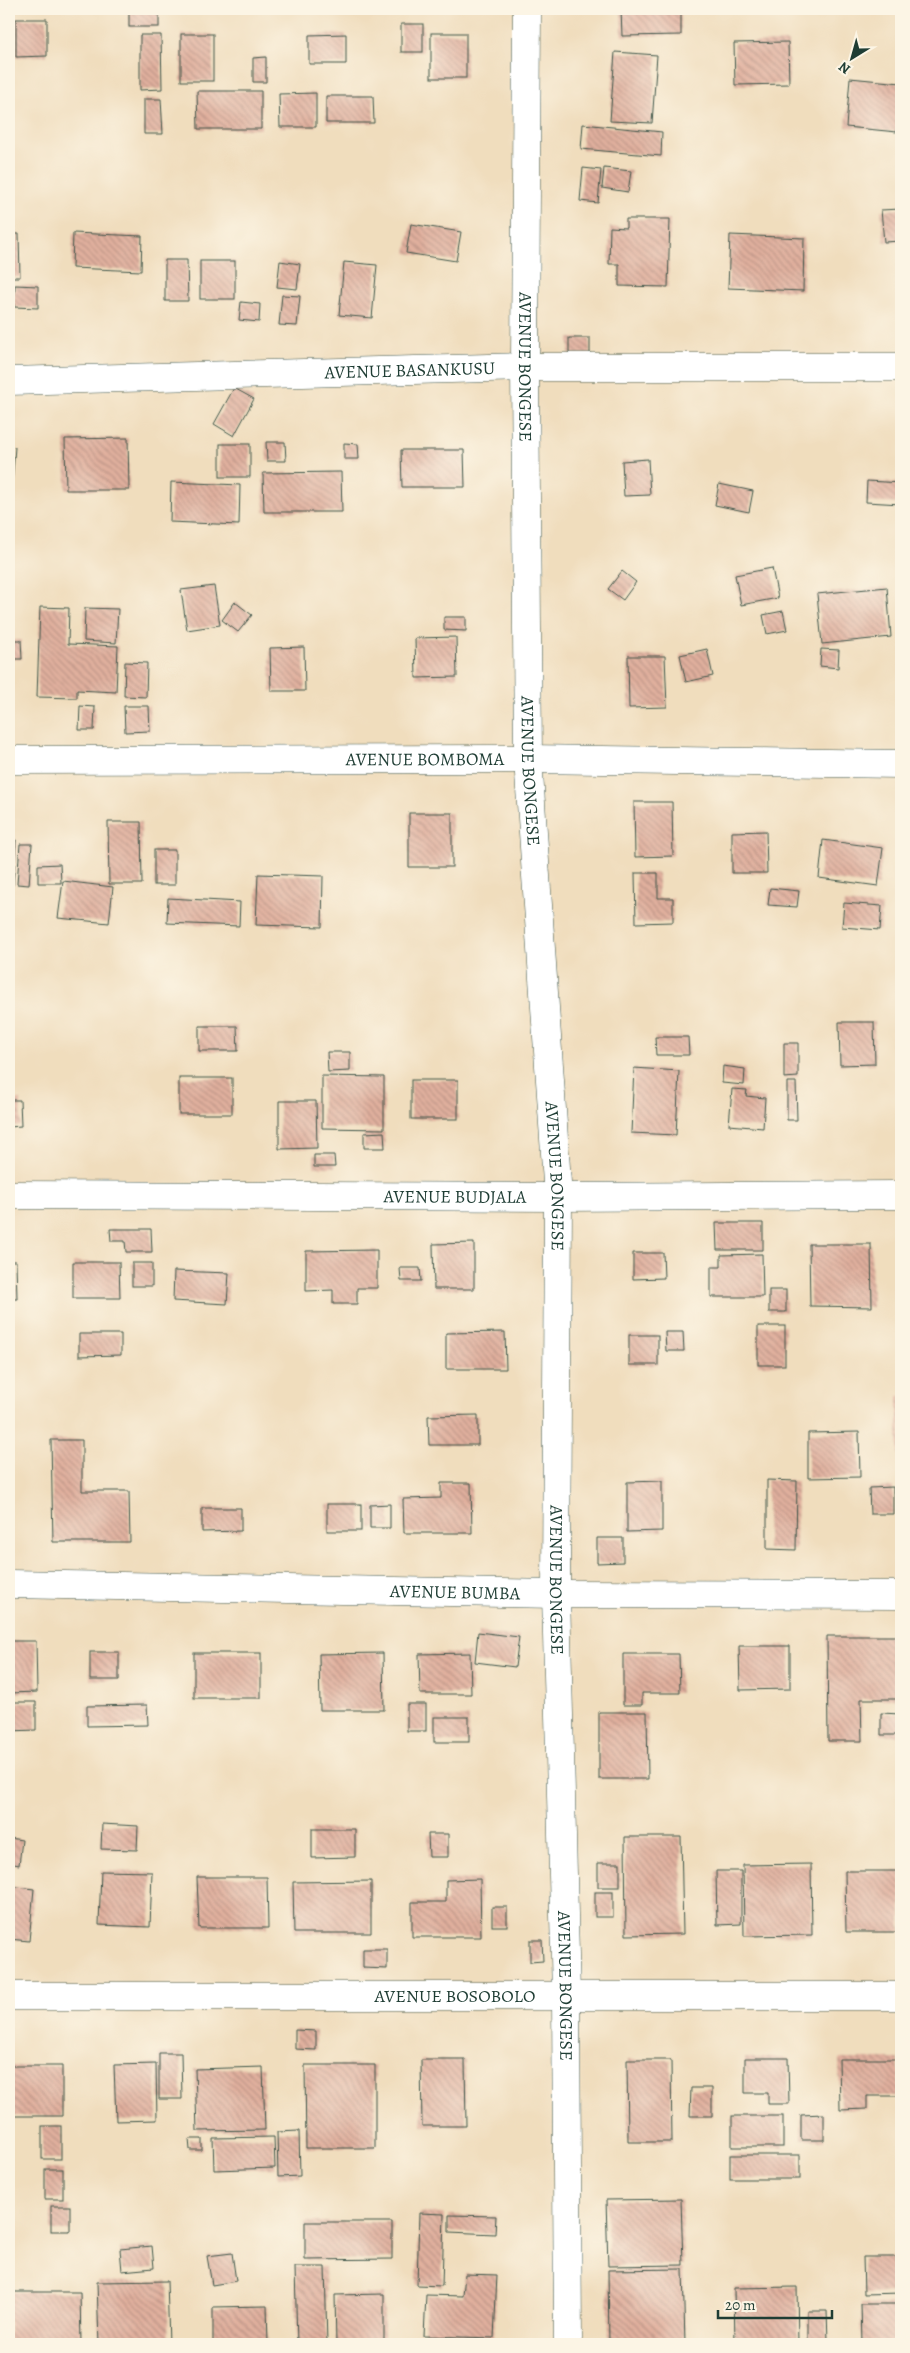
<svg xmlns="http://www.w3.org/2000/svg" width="910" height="2353" font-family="Alegreya,serif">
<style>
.building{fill:url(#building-back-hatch)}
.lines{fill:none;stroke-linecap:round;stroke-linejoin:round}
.street-casing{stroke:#3e5549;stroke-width:29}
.street{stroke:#fff;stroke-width:28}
.labels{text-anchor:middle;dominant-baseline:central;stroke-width:4;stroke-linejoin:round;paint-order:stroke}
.street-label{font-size:18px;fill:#1f3d34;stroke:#fcf5e5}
</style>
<defs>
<pattern id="building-back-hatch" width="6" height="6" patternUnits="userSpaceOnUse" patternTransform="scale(1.25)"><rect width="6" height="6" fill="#e1b09e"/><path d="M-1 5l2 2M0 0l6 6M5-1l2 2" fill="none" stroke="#b69082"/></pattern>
</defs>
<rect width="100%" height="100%" fill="#fcf5e5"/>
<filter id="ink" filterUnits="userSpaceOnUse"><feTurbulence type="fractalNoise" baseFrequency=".02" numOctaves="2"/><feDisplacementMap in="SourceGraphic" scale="10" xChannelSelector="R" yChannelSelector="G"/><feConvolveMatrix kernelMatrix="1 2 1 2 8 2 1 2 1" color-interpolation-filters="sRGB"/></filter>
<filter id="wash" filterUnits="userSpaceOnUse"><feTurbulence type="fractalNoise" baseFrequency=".0096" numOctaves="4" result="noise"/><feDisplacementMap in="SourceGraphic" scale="20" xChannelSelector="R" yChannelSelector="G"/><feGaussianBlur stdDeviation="1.12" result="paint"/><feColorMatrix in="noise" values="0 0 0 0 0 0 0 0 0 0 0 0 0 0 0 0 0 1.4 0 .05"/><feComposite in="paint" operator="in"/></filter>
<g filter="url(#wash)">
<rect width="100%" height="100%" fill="#f0ddbd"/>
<g id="blocks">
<g class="building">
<rect x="129" y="9" width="30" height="18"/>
<polygon points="621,9 681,9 681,35 622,36"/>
<polygon points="16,19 47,19 47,56 16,57"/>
<rect x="401" y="24" width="22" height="28"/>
<rect x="431" y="33" width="35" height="45"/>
<rect x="181" y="34" width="32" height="47"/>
<polygon points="346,34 346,64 309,64 309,35"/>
<polygon points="140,35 161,35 162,89 140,90"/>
<polygon points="788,42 789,84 735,85 734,43"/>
<polygon points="615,52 657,55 652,123 610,121"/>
<polygon points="266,57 266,82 253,82 253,58"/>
<polygon points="850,78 901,83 897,132 846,127"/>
<polygon points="197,91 261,91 261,129 198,129"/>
<polygon points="316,93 316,127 280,127 279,94"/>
<polygon points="326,96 373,96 374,123 326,123"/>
<polygon points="144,99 161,99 163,134 144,134"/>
<polygon points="583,124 662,132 661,156 581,149"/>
<polygon points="583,168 601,170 598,203 580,201"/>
<polygon points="604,168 631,171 628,192 602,188"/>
<polygon points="901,209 901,241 884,242 881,210"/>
<polygon points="626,219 670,219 668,287 619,286 619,264 609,264 610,227 626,228"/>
<polygon points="411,224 461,232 456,261 406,253"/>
<polygon points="73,233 142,236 141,271 72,268"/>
<polygon points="9,234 19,234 20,277 9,277"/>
<polygon points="730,235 804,238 803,291 728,288"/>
<polygon points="165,260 187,260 188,301 165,301"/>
<rect x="200" y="261" width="35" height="38"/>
<polygon points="280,261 300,264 297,289 277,287"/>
<polygon points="344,262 377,265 372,318 339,315"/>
<polygon points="15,285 38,286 38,308 14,307"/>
<polygon points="282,295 300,296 297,326 279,325"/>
<polygon points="241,302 260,304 259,322 239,320"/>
<rect x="569" y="338" width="21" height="16"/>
<polygon points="234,388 254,399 234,436 214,424"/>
<polygon points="128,438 129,490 66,490 65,439"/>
<polygon points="266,442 285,442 286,461 267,461"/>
<polygon points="344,443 358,444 359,459 344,459"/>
<rect x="220" y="444" width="30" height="33"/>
<polygon points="9,446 15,447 12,485 9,485"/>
<polygon points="401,450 464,450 465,487 402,487"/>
<polygon points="648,459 650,495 624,496 622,461"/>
<polygon points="341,472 342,512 264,512 263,473"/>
<polygon points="867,481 901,483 901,504 866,502"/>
<polygon points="171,482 240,485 239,525 170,522"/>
<polygon points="719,484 753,491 749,512 715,505"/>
<polygon points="772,568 778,598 741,605 735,575"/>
<polygon points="622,571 636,582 623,600 608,589"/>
<polygon points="214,586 220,625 187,630 181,590"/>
<polygon points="887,587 891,637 822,644 817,594"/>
<polygon points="235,602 252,615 238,632 222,620"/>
<polygon points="40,607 69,608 68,644 118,646 116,692 77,690 77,698 37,697"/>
<polygon points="85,608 118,609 116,643 84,641"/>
<polygon points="783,611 787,630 767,634 763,615"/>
<polygon points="444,617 466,617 466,631 444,630"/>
<polygon points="456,637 457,677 416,678 415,638"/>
<polygon points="9,640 21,640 22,659 9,659"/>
<polygon points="304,647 305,691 271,691 270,648"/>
<polygon points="707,649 713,676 686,682 680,655"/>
<polygon points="821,649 839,650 838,668 820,666"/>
<polygon points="628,656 665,656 667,707 629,708"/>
<polygon points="125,662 147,663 146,697 124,696"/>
<polygon points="80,706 95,707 94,730 79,730"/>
<polygon points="124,706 149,706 150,731 125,732"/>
<polygon points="634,802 672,802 673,856 635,857"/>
<rect x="409" y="813" width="43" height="54"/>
<polygon points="108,822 141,822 142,884 109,884"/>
<polygon points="766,831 767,873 732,873 732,832"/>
<polygon points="9,839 16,840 13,885 9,884"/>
<polygon points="823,840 883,848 878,886 819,878"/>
<polygon points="20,844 32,844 29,885 17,884"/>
<rect x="154" y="850" width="21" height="35"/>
<polygon points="60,864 61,883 38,883 38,865"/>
<polygon points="635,873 658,873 658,898 673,898 673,922 636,923"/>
<polygon points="258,874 323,876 322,927 256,925"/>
<polygon points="63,881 113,887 109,923 58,918"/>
<polygon points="770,888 799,891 797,907 768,905"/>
<polygon points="168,898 240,902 239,926 167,923"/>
<polygon points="844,903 882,906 880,930 842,927"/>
<polygon points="839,1022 874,1022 875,1064 840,1065"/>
<polygon points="199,1026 237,1026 238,1051 199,1051"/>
<polygon points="655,1037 688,1037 689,1055 656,1055"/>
<polygon points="784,1043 798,1043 798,1077 784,1078"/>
<polygon points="327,1052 350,1052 350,1071 328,1072"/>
<polygon points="723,1066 745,1069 744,1085 722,1083"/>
<polygon points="634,1068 679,1071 676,1135 631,1133"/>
<polygon points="322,1076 384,1077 384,1129 322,1128"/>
<rect x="179" y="1078" width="53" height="36"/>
<rect x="411" y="1080" width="47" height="39"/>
<polygon points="787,1082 796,1082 797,1120 787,1120"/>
<polygon points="732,1089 747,1090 746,1096 765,1098 763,1128 729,1125"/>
<polygon points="9,1100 20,1100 21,1126 9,1127"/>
<polygon points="279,1101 316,1101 317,1148 279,1149"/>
<polygon points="384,1132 385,1148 364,1148 364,1133"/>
<polygon points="314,1155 334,1155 335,1167 314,1167"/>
<polygon points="716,1223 763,1223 763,1250 717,1250"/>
<polygon points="110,1229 151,1229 152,1252 126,1252 125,1241 111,1241"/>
<polygon points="474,1243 474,1289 434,1289 433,1244"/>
<polygon points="809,1244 871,1244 872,1307 810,1306"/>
<polygon points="377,1250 377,1288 357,1288 357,1304 333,1304 333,1290 306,1291 306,1251"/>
<polygon points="633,1253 663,1253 664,1278 633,1279"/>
<polygon points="762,1254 763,1297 711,1297 711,1267 721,1267 721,1255"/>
<polygon points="9,1261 16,1261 17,1299 9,1299"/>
<polygon points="73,1262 119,1262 120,1298 73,1298"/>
<rect x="132" y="1263" width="20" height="23"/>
<polygon points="400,1268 420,1268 421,1281 401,1281"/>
<polygon points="174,1271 229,1273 227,1304 173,1301"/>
<rect x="769" y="1290" width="17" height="22"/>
<rect x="758" y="1326" width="27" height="39"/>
<polygon points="505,1332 506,1369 446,1369 446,1333"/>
<polygon points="665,1332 683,1332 684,1351 666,1351"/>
<polygon points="79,1334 121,1334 121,1355 79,1356"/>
<rect x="629" y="1335" width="29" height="30"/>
<polygon points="898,1396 901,1396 901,1568 899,1568"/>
<polygon points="478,1415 478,1445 429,1445 428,1416"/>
<polygon points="859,1432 860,1477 808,1478 808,1433"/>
<polygon points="51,1440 82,1440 82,1491 129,1491 130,1542 53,1542"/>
<polygon points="767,1480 797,1481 796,1550 767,1549"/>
<polygon points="662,1481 662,1531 627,1532 627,1482"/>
<polygon points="441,1483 471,1483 472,1533 404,1533 403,1499 441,1498"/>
<polygon points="893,1487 893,1514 870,1514 869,1488"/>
<rect x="327" y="1504" width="34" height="27"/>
<polygon points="390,1504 390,1528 370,1528 370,1505"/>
<polygon points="202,1508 241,1508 241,1531 202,1532"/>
<polygon points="597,1538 623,1538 623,1562 597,1563"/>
<polygon points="478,1632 519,1637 515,1667 475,1662"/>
<polygon points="827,1636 901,1636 901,1699 861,1699 862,1741 828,1741"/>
<polygon points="9,1641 36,1641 37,1692 9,1693"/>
<polygon points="739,1646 790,1646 790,1689 740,1690"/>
<rect x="90" y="1652" width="29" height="28"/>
<rect x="194" y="1653" width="67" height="45"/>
<polygon points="383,1653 384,1710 320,1710 319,1654"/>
<polygon points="470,1653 471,1694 420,1694 419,1654"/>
<polygon points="623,1654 679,1654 680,1693 642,1693 642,1705 623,1705"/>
<polygon points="9,1702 36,1702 36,1730 9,1731"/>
<rect x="407" y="1704" width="19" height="27"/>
<polygon points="147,1705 148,1725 87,1726 87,1706"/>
<polygon points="599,1712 647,1712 648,1779 599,1779"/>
<polygon points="881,1713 900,1714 900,1735 881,1735"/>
<rect x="434" y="1717" width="35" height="25"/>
<polygon points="102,1824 138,1826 137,1850 101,1849"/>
<polygon points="312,1829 355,1829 355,1857 312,1858"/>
<polygon points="428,1834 448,1834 448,1857 429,1857"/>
<polygon points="625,1837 681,1837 683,1934 626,1935"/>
<polygon points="9,1838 22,1840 19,1865 9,1863"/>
<rect x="598" y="1863" width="22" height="24"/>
<polygon points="811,1864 812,1935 744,1936 743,1865"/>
<polygon points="101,1871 152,1872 150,1927 99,1925"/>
<polygon points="716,1871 741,1871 741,1924 717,1925"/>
<polygon points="845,1871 901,1871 901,1932 846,1932"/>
<polygon points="197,1877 267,1877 268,1928 199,1928"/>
<polygon points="480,1879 481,1937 412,1937 412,1902 446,1902 446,1880"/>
<polygon points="371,1881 371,1933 294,1933 293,1882"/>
<polygon points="9,1886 34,1889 29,1941 9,1939"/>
<rect x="595" y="1892" width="18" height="25"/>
<rect x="492" y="1907" width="15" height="19"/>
<polygon points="530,1940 542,1940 543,1961 530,1962"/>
<polygon points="363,1949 387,1949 387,1969 363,1968"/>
<polygon points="295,2030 316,2031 316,2050 295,2049"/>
<polygon points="159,2053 181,2053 182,2099 159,2099"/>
<polygon points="745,2058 788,2058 789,2104 768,2104 768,2093 745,2093"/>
<polygon points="839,2059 899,2059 899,2096 867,2096 867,2109 840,2110"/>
<polygon points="421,2060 465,2060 466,2126 422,2126"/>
<polygon points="627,2060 671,2060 672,2142 628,2142"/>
<polygon points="156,2064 157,2120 116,2121 114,2065"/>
<polygon points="305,2065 375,2065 375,2148 306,2148"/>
<rect x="9" y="2066" width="53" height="50"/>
<polygon points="263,2067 265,2130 197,2131 195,2069"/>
<polygon points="691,2088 712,2088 712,2116 690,2116"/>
<polygon points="824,2114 824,2140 801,2140 801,2115"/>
<rect x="732" y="2116" width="51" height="31"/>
<rect x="42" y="2126" width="19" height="33"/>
<polygon points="299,2131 300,2176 278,2177 277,2132"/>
<polygon points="274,2137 275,2168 214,2170 213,2138"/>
<polygon points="189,2139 202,2139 202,2150 190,2150"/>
<rect x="730" y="2155" width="70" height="24"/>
<rect x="45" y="2169" width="18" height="30"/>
<polygon points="681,2199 683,2265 608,2266 606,2200"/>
<rect x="51" y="2206" width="19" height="25"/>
<polygon points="419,2213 444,2214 442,2286 417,2285"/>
<polygon points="449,2215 496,2216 495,2234 449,2232"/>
<polygon points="305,2222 392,2222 392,2259 305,2260"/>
<polygon points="152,2246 154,2268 122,2271 120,2249"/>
<polygon points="232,2253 236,2281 212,2285 207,2256"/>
<polygon points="863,2257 901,2257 901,2293 864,2294"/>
<polygon points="295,2267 325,2267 327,2344 297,2344"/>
<polygon points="683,2269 685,2344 609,2344 608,2270"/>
<polygon points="465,2274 497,2275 494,2338 424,2336 426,2295 463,2296"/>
<polygon points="167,2281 169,2344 99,2344 97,2282"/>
<polygon points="797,2287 798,2344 735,2344 734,2288"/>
<polygon points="9,2292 80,2292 81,2344 9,2344"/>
<polygon points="384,2294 384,2344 336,2344 335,2295"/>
<polygon points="861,2304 900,2304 900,2344 862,2344"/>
<polygon points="267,2306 268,2344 213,2344 213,2307"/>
<polygon points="808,2311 827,2311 828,2341 808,2341"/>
</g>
</g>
</g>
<g filter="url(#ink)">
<use href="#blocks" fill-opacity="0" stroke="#3e5549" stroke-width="1"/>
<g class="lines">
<defs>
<g id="street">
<path id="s1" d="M527 9 525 367 528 759 558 1197 556 1594 566 1995 568 2344"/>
<path id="s2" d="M9 381 525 367H901"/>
<path id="s3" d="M9 760 528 759 901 764"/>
<path id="s4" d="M9 1195 558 1197 901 1195"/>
<path id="s5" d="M9 1584 556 1594 901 1595"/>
<path id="s6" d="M9 1996H901"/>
</g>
</defs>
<use href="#street" class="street-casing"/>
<use href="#street" class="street"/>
</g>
</g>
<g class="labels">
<g class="street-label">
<text stroke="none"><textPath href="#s1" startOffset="358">AVENUE BONGESE</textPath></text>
<text stroke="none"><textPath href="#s2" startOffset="401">AVENUE BASANKUSU</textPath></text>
<text stroke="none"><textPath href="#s3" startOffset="416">AVENUE BOMBOMA</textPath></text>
<text stroke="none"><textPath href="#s1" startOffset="762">AVENUE BONGESE</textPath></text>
<text stroke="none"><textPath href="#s1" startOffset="1168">AVENUE BONGESE</textPath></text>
<text stroke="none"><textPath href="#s4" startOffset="446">AVENUE BUDJALA</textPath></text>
<text stroke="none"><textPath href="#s1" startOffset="1572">AVENUE BONGESE</textPath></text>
<text stroke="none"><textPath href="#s5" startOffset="446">AVENUE BUMBA</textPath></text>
<text stroke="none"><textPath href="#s1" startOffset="1978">AVENUE BONGESE</textPath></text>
<text stroke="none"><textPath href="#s6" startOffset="446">AVENUE BOSOBOLO</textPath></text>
</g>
</g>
<rect width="910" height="2353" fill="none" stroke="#fcf5e5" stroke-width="30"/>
<g transform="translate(852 58) rotate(217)" stroke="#fcf5e5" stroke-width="4" paint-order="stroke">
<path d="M0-4L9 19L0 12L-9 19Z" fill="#1f3d34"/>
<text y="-8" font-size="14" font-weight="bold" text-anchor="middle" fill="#1f3d34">N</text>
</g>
<path d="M718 2310v8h114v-8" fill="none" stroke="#1f3d34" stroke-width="2.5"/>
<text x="725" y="2310" font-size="15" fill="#1f3d34" stroke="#fcf5e5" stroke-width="4" paint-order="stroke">20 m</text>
</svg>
